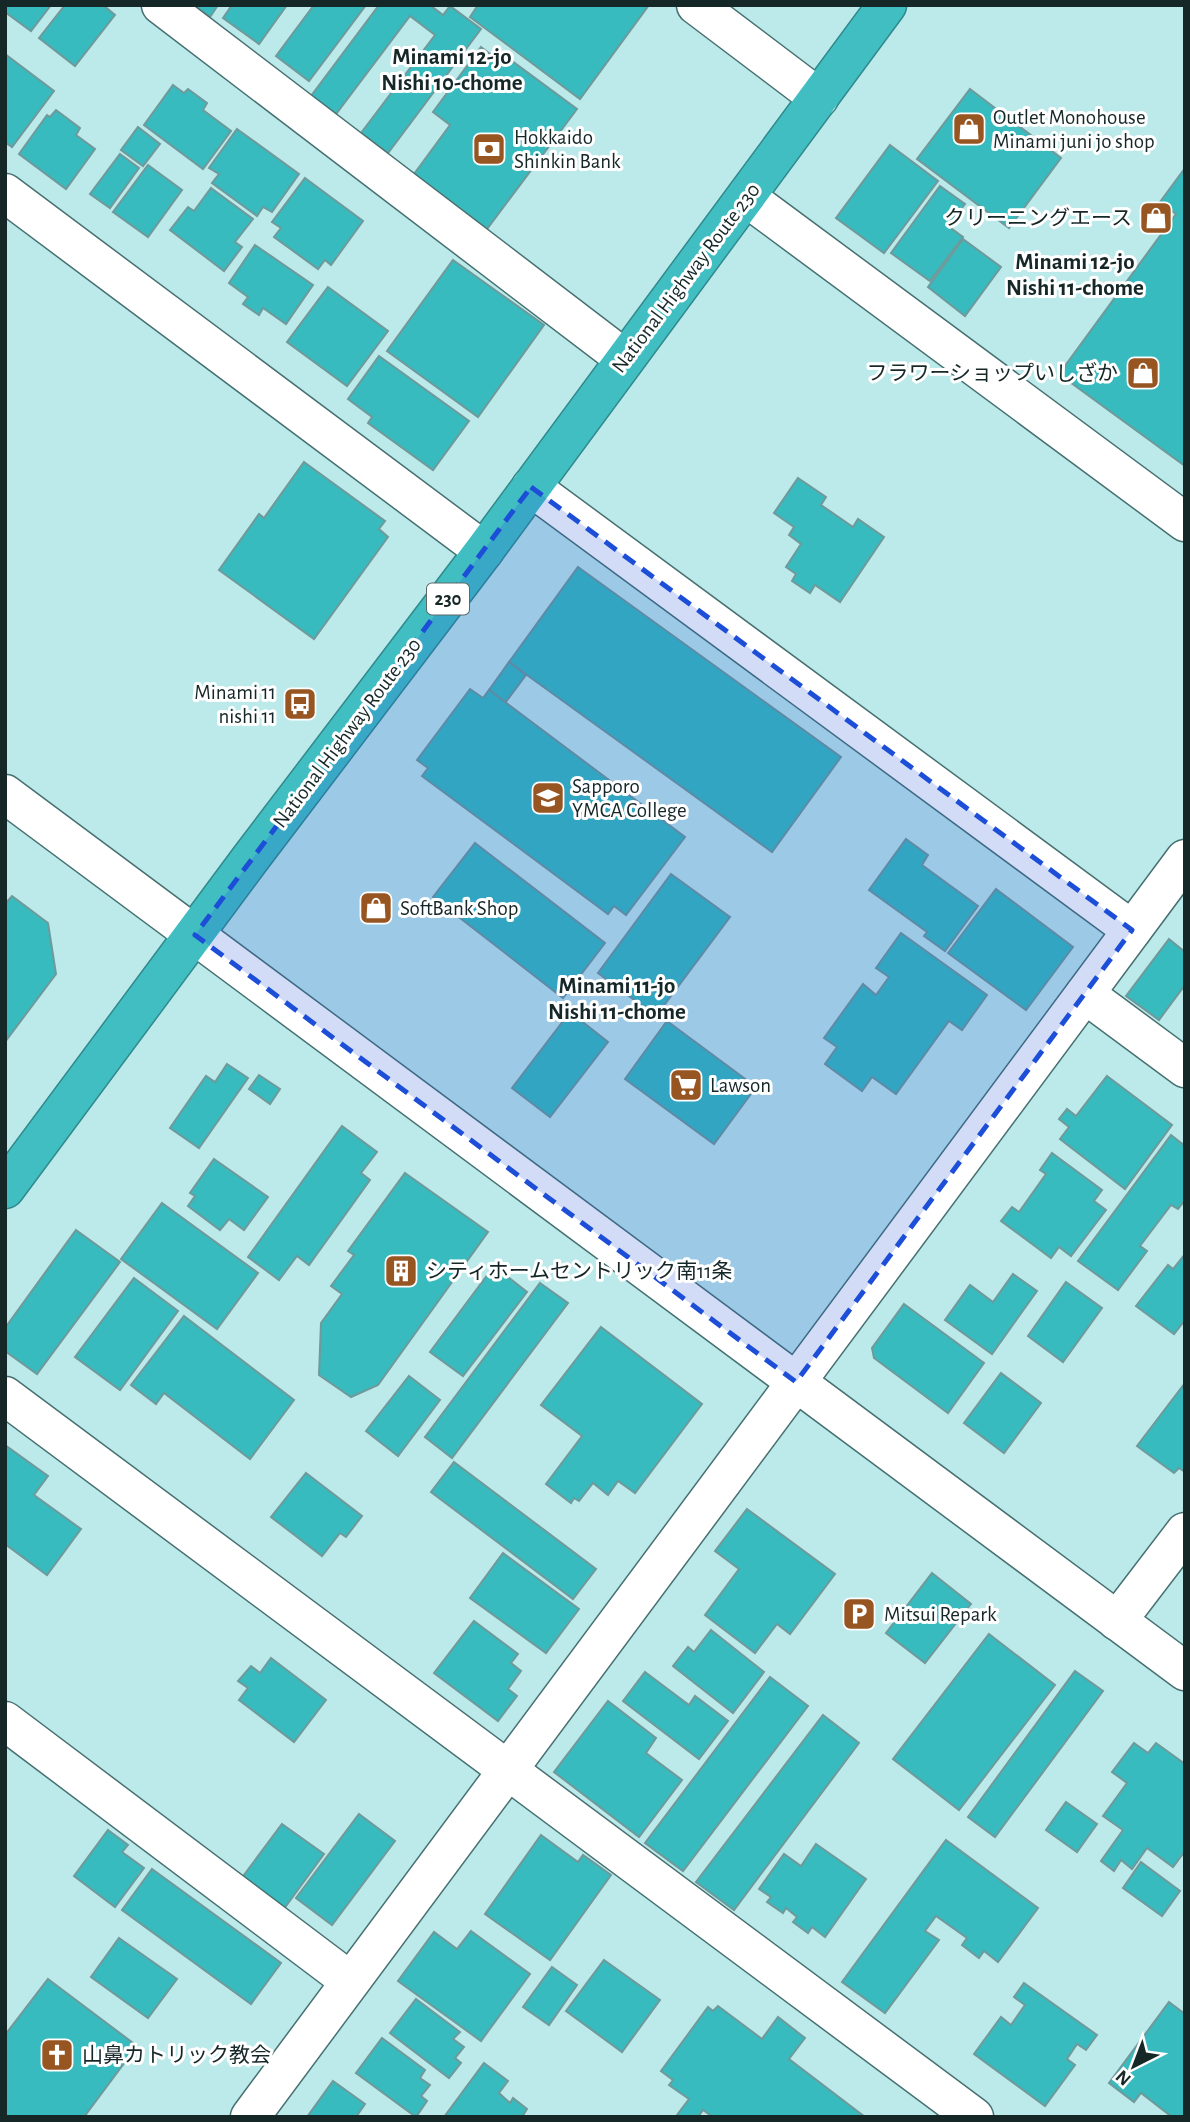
<svg xmlns="http://www.w3.org/2000/svg" width="1190" height="2122" font-family="'Alegreya Sans','Noto Sans JP',sans-serif">
<style>
.building{fill:#37bbbf;stroke:#6f999a;stroke-width:2}
.lines{fill:none;stroke-linecap:round;stroke-linejoin:round}
.minor-casing{stroke:#477071;stroke-width:41}
.highway-casing{stroke:#31898c;stroke-width:41}
.minor{stroke:#fff;stroke-width:38}
.highway{stroke:#40bec2;stroke-width:38}
.marked{fill:#1d4ed8;fill-opacity:0.2;stroke:#1d4ed8;stroke-width:5;stroke-dasharray:14 9;stroke-linejoin:round}
.labels{text-anchor:middle;dominant-baseline:central;stroke-width:6;stroke-linejoin:round;paint-order:stroke}
.shield{fill:#fff;stroke:#5c6868;stroke-width:2}
.shield-label{font-size:19px;font-weight:bold;fill:#162728}
.poi-label{font-size:21px;fill:#162728;stroke:#fff;text-anchor:start}
.street-label{font-size:21px;fill:#162728;stroke:#fff}
.neighbourhood-label{font-size:23px;font-weight:bold;fill:#162728;stroke:#fff}
</style>
<rect width="100%" height="100%" fill="#bce9ea"/>
<g class="building">
<polygon points="5,5 51,5 31,31 5,12"/>
<polygon points="65,5 103,5 115,15 75,66 39,38"/>
<polygon points="194,5 218,5 210,17"/>
<polygon points="232,5 287,5 259,44 223,18"/>
<polygon points="314,5 366,5 309,81 276,56"/>
<polygon points="379,5 430,5 443,15 450,6 481,29 388,153 361,133 435,35 410,16 336,114 311,96"/>
<polygon points="478,5 649,5 580,99 470,17"/>
<polygon points="481,47 499,61 504,55 577,109 487,229 414,174 450,125 433,112"/>
<polygon points="5,54 54,91 12,147 5,142"/>
<polygon points="173,85 184,93 188,89 207,103 203,110 231,131 203,169 144,125"/>
<polygon points="970,89 1061,158 1009,228 917,159"/>
<polygon points="56,110 80,128 76,135 95,149 66,189 19,154 47,115 50,117"/>
<polygon points="138,127 160,144 143,166 121,150"/>
<polygon points="237,129 299,174 272,212 263,207 257,216 212,183 219,174 209,168"/>
<polygon points="890,145 938,181 884,253 836,218"/>
<polygon points="120,154 139,168 110,208 90,194"/>
<polygon points="148,165 182,190 148,237 113,212"/>
<polygon points="1185,168 1185,466 1059,374 1176,214 1160,202"/>
<polygon points="305,178 363,221 331,265 325,260 318,269 274,237 281,228 272,222"/>
<polygon points="940,186 965,204 948,226 963,237 930,281 891,253"/>
<polygon points="211,188 253,219 235,242 242,247 224,271 170,230 188,207 194,211"/>
<polygon points="1152,206 1168,218 1156,233 1141,221"/>
<polygon points="963,239 1001,267 965,316 928,287"/>
<polygon points="255,245 313,285 286,324 263,308 259,315 243,304 248,297 229,283"/>
<polygon points="453,260 544,325 478,417 387,351"/>
<polygon points="328,287 388,331 347,386 287,342"/>
<polygon points="379,356 469,421 433,470 368,423 372,417 348,399"/>
<polygon points="304,462 385,521 379,529 388,537 314,639 219,570 259,514 264,518"/>
<polygon points="798,478 826,497 821,505 853,527 858,519 884,537 840,602 815,585 810,593 792,581 796,574 786,567 801,544 789,535 794,527 774,513"/>
<polygon points="578,567 841,757 772,852 509,662"/>
<polygon points="509,662 526,675 505,703 489,690"/>
<polygon points="470,689 483,698 489,690 685,837 626,915 614,906 608,914 422,776 428,768 417,760"/>
<polygon points="906,839 928,855 922,865 978,906 945,951 924,936 927,932 869,890"/>
<polygon points="475,843 605,943 563,998 433,897"/>
<polygon points="671,874 730,917 656,1016 598,973"/>
<polygon points="996,889 1073,947 1026,1010 948,953"/>
<polygon points="12,896 48,923 56,974 5,1042 5,904"/>
<polygon points="901,933 987,995 962,1030 949,1021 896,1094 872,1077 862,1091 825,1064 837,1047 824,1038 863,984 876,995 889,977 876,968"/>
<polygon points="1169,939 1185,952 1185,985 1159,1020 1126,996"/>
<polygon points="570,1012 608,1042 550,1117 512,1088"/>
<polygon points="667,1021 756,1087 714,1144 625,1079"/>
<polygon points="227,1064 248,1078 199,1148 170,1128 206,1076 215,1082"/>
<polygon points="259,1075 280,1089 270,1104 249,1089"/>
<polygon points="1107,1076 1172,1125 1125,1189 1060,1139 1069,1127 1059,1119 1067,1109 1076,1116"/>
<polygon points="342,1126 377,1152 361,1173 370,1180 309,1265 297,1256 279,1280 248,1257"/>
<polygon points="1171,1135 1185,1146 1185,1200 1178,1209 1171,1205 1140,1246 1147,1251 1118,1290 1078,1261"/>
<polygon points="1052,1153 1102,1190 1094,1201 1106,1210 1071,1256 1059,1247 1051,1258 1001,1221 1012,1207 1019,1212 1046,1174 1040,1170"/>
<polygon points="214,1159 268,1197 244,1230 229,1219 220,1230 188,1206 195,1196 190,1193"/>
<polygon points="405,1173 488,1232 378,1385 351,1397 319,1375 321,1323 342,1294 331,1286 354,1255 348,1251"/>
<polygon points="162,1203 258,1273 217,1329 121,1259"/>
<polygon points="76,1230 120,1262 37,1374 5,1351 5,1328"/>
<polygon points="1185,1254 1185,1320 1174,1334 1136,1306 1168,1265 1173,1269"/>
<polygon points="494,1266 527,1292 463,1376 430,1352"/>
<polygon points="1013,1274 1037,1291 992,1354 945,1320 970,1285 993,1302"/>
<polygon points="134,1278 178,1311 120,1390 75,1357"/>
<polygon points="1066,1282 1102,1308 1063,1362 1028,1336"/>
<polygon points="540,1283 568,1303 452,1458 425,1437"/>
<polygon points="904,1304 984,1363 948,1413 874,1358 872,1348"/>
<polygon points="184,1316 294,1400 250,1459 164,1393 156,1404 131,1385"/>
<polygon points="601,1327 702,1404 635,1493 618,1481 608,1495 593,1483 579,1501 574,1498 571,1503 546,1484 582,1436 541,1405"/>
<polygon points="1001,1373 1041,1403 1004,1453 964,1423"/>
<polygon points="409,1376 440,1400 398,1456 366,1431"/>
<polygon points="1185,1383 1185,1472 1179,1468 1174,1473 1137,1446"/>
<polygon points="5,1445 48,1476 34,1495 81,1529 47,1575 5,1544"/>
<polygon points="454,1462 596,1569 573,1599 431,1492"/>
<polygon points="306,1473 362,1516 346,1537 340,1533 322,1556 271,1517"/>
<polygon points="747,1509 835,1574 790,1634 777,1624 755,1653 705,1615 739,1569 715,1551"/>
<polygon points="503,1553 579,1609 546,1653 470,1598"/>
<polygon points="932,1573 971,1604 925,1663 886,1633"/>
<polygon points="474,1621 518,1654 511,1663 521,1671 508,1689 517,1696 498,1721 434,1673"/>
<polygon points="711,1630 764,1672 733,1713 673,1666 688,1647 694,1652"/>
<polygon points="989,1634 1055,1685 959,1810 893,1759"/>
<polygon points="271,1658 326,1700 294,1742 239,1700 248,1688 238,1681 251,1666 260,1673"/>
<polygon points="1075,1671 1103,1691 995,1837 968,1817"/>
<polygon points="645,1672 689,1705 695,1696 728,1721 699,1759 623,1701"/>
<polygon points="770,1677 808,1706 683,1871 645,1843"/>
<polygon points="608,1701 656,1738 646,1753 682,1780 639,1837 554,1772"/>
<polygon points="823,1715 859,1743 734,1910 696,1882"/>
<polygon points="1134,1743 1148,1753 1156,1743 1185,1764 1185,1851 1173,1867 1147,1848 1132,1869 1121,1860 1114,1871 1101,1861 1123,1830 1103,1816 1127,1783 1112,1772"/>
<polygon points="1066,1802 1097,1824 1077,1852 1046,1830"/>
<polygon points="359,1814 395,1841 332,1925 296,1898"/>
<polygon points="282,1824 324,1854 281,1913 235,1887"/>
<polygon points="108,1830 128,1845 122,1852 144,1868 115,1907 74,1876"/>
<polygon points="541,1835 578,1862 583,1855 611,1875 550,1960 485,1914"/>
<polygon points="946,1840 1038,1908 998,1962 984,1951 979,1958 962,1945 967,1938 936,1916 925,1931 939,1940 885,2013 842,1982"/>
<polygon points="816,1844 866,1879 825,1937 812,1927 808,1933 793,1922 797,1917 786,1908 783,1913 767,1902 771,1897 759,1889 784,1854 801,1866"/>
<polygon points="1141,1862 1180,1891 1162,1916 1123,1888"/>
<polygon points="152,1869 281,1963 251,2004 122,1910"/>
<polygon points="471,1931 530,1974 481,2041 398,1981 434,1932 457,1949"/>
<polygon points="119,1938 177,1979 148,2018 91,1977"/>
<polygon points="604,1960 660,2000 622,2052 566,2011"/>
<polygon points="552,1967 577,1985 549,2025 523,2007"/>
<polygon points="48,1979 137,2046 84,2117 5,2117 5,2035"/>
<polygon points="1024,1983 1097,2035 1086,2050 1077,2044 1067,2059 1075,2065 1045,2106 974,2054 1001,2017 1011,2025 1025,2005 1014,1997"/>
<polygon points="416,1999 460,2032 453,2039 464,2047 455,2058 461,2063 449,2078 390,2033"/>
<polygon points="1169,2002 1185,2014 1185,2117 1172,2117 1141,2093 1134,2102 1109,2083"/>
<polygon points="718,2006 762,2039 778,2017 805,2038 789,2059 865,2117 713,2117 703,2110 698,2117 680,2117 677,2115 689,2099 669,2085 673,2080 661,2071 708,2007 713,2011"/>
<polygon points="382,2038 425,2070 420,2078 430,2085 421,2096 427,2101 416,2117 356,2073"/>
<polygon points="484,2063 508,2081 499,2093 510,2103 513,2098 527,2109 522,2117 444,2117"/>
<polygon points="333,2081 365,2104 356,2117 307,2117"/>
</g>
<g class="lines">
<defs>
<g id="minor">
<polyline points="161,5 625,359"/>
<polyline points="696,5 819,98"/>
<polyline points="5,193 484,551"/>
<polyline points="746,197 1185,522"/>
<polyline points="531,487 1132,930"/>
<polyline points="5,794 1185,1671"/>
<polyline points="1085,994 1185,1068"/>
<polyline points="5,1396 974,2117"/>
<polyline points="1117,1621 1185,1532"/>
<polyline points="5,1721 350,1981"/>
<polyline points="250,2117 1185,859"/>
</g>
<polyline id="highway" points="5,1189 250,859 484,551 887,5"/>
</defs>
<use href="#minor" class="minor-casing"/>
<use href="#highway" class="highway-casing"/>
<use href="#minor" class="minor"/>
<use href="#highway" class="highway"/>
</g>
<path class="marked" d="M531 487 1132 930 796 1382 195 935Z"/>
<defs>
<symbol id="shop-square" viewBox="-11 -11 22 22"><rect x="-9" y="-9" width="18" height="18" rx="4" fill="#975621" stroke="#fff"/><path d="M-5-2.5h2.3a2.7 3.5 0 0 1 5.4 0H5L5.5 6h-11ZM-1.5-2.5h3a1.5 2.3 0 0 0-3 0Z" fill="#fff"/></symbol>
<symbol id="bank-square" viewBox="-11 -11 22 22"><rect x="-9" y="-9" width="18" height="18" rx="4" fill="#975621" stroke="#fff"/><path d="M-6-4H6V4H-6ZM0-2.3a2.3 2.3 0 1 0 0 4.6a2.3 2.3 0 1 0 0-4.6Z" fill="#fff"/></symbol>
<symbol id="bus-square" viewBox="-11 -11 22 22"><rect x="-9" y="-9" width="18" height="18" rx="4" fill="#975621" stroke="#fff"/><path d="M-5-6H5V4H4V6H2V4H-2V6H-4V4H-5ZM-3.5-4V0h7V-4ZM-3.5 1.2v1.5H-2V1.2ZM2 1.2v1.5H3.5V1.2Z" fill="#fff"/></symbol>
<symbol id="university-square" viewBox="-11 -11 22 22"><rect x="-9" y="-9" width="18" height="18" rx="4" fill="#975621" stroke="#fff"/><path d="M0-5L7-2L0 1L-7-2ZM-4 1L0 2.5L4 1V4Q0 6-4 4Z" fill="#fff"/></symbol>
<symbol id="supermarket-square" viewBox="-11 -11 22 22"><rect x="-9" y="-9" width="18" height="18" rx="4" fill="#975621" stroke="#fff"/><path d="M-6-5.5h2.5l.6 2H6L4.5 2H-2.5L-4.4-4H-6ZM-1.5 3.2a1.3 1.3 0 1 0 .1 0ZM3 3.2a1.3 1.3 0 1 0 .1 0Z" fill="#fff"/></symbol>
<symbol id="building-square" viewBox="-11 -11 22 22"><rect x="-9" y="-9" width="18" height="18" rx="4" fill="#975621" stroke="#fff"/><path d="M-4-6H4V6H1V3H-1V6H-4ZM-2.5-4.3h1.7v1.8h-1.7ZM.8-4.3h1.7v1.8H.8ZM-2.5-1h1.7V.8h-1.7ZM.8-1h1.7V.8H.8Z" fill="#fff"/></symbol>
<symbol id="parking-square" viewBox="-11 -11 22 22"><rect x="-9" y="-9" width="18" height="18" rx="4" fill="#975621" stroke="#fff"/><path d="M-3.5-5.5H1a3.5 3.5 0 0 1 0 7H-1V5.5H-3.5ZM-1-3.4V-.6H.8a1.4 1.4 0 0 0 0-2.8Z" fill="#fff"/></symbol>
<symbol id="church-square" viewBox="-11 -11 22 22"><rect x="-9" y="-9" width="18" height="18" rx="4" fill="#975621" stroke="#fff"/><path d="M-1.2-6h2.4v3.5h3.3v2.4h-3.3V6h-2.4V-.1h-3.3v-2.4h3.3Z" fill="#fff"/></symbol>
</defs>
<g fill-rule="evenodd">
<use href="#shop-square" x="950" y="110" width="38" height="38"/>
<use href="#bank-square" x="470" y="130" width="38" height="38"/>
<use href="#shop-square" x="1137" y="199" width="38" height="38"/>
<use href="#shop-square" x="1124" y="354" width="38" height="38"/>
<use href="#bus-square" x="281" y="685" width="38" height="38"/>
<use href="#university-square" x="529" y="779" width="38" height="38"/>
<use href="#shop-square" x="357" y="889" width="38" height="38"/>
<use href="#supermarket-square" x="667" y="1066" width="38" height="38"/>
<use href="#building-square" x="382" y="1252" width="38" height="38"/>
<use href="#parking-square" x="840" y="1595" width="38" height="38"/>
<use href="#church-square" x="38" y="2036" width="38" height="38"/>
</g>
<g class="labels">
<rect class="shield" x="427" y="583.5" width="42" height="31" rx="5"/>
<g class="shield-label">
<text x="448" y="599">230</text>
</g>
<g class="poi-label">
<text x="993" y="117">Outlet Monohouse<tspan x="993" dy="24">Minami juni jo shop</tspan></text>
<text x="514" y="137">Hokkaido<tspan x="514" dy="24">Shinkin Bank</tspan></text>
<text x="1132" y="218" text-anchor="end">クリーニングエース</text>
<text x="1118" y="373" text-anchor="end">フラワーショップいしざか</text>
<text x="276" y="692" text-anchor="end">Minami 11<tspan x="276" dy="24">nishi 11</tspan></text>
<text x="572" y="786">Sapporo<tspan x="572" dy="24">YMCA College</tspan></text>
<text x="400" y="908">SoftBank Shop</text>
<text x="710" y="1085">Lawson</text>
<text x="426" y="1271">シティホームセントリック南11条</text>
<text x="884" y="1614">Mitsui Repark</text>
<text x="82" y="2055">山鼻カトリック教会</text>
</g>
<g class="street-label">
<text transform="translate(686 278) rotate(-53)">National Highway Route 230</text>
<text transform="translate(347 733) rotate(-53)">National Highway Route 230</text>
</g>
<g class="neighbourhood-label">
<text x="452" y="57">Minami 12-jo<tspan x="452" dy="26">Nishi 10-chome</tspan></text>
<text x="1075" y="262">Minami 12-jo<tspan x="1075" dy="26">Nishi 11-chome</tspan></text>
<text x="617" y="986">Minami 11-jo<tspan x="617" dy="26">Nishi 11-chome</tspan></text>
</g>
</g>
<rect width="1190" height="2122" fill="none" stroke="#162728" stroke-width="14"/>
<g transform="translate(1134 2066) rotate(222)" stroke="#ffffff" stroke-width="5" paint-order="stroke">
<path d="M0-5L12 26L0 18L-12 26Z" fill="#162728"/>
<text y="-10" font-size="19" font-weight="bold" text-anchor="middle" fill="#162728">N</text>
</g>
</svg>
